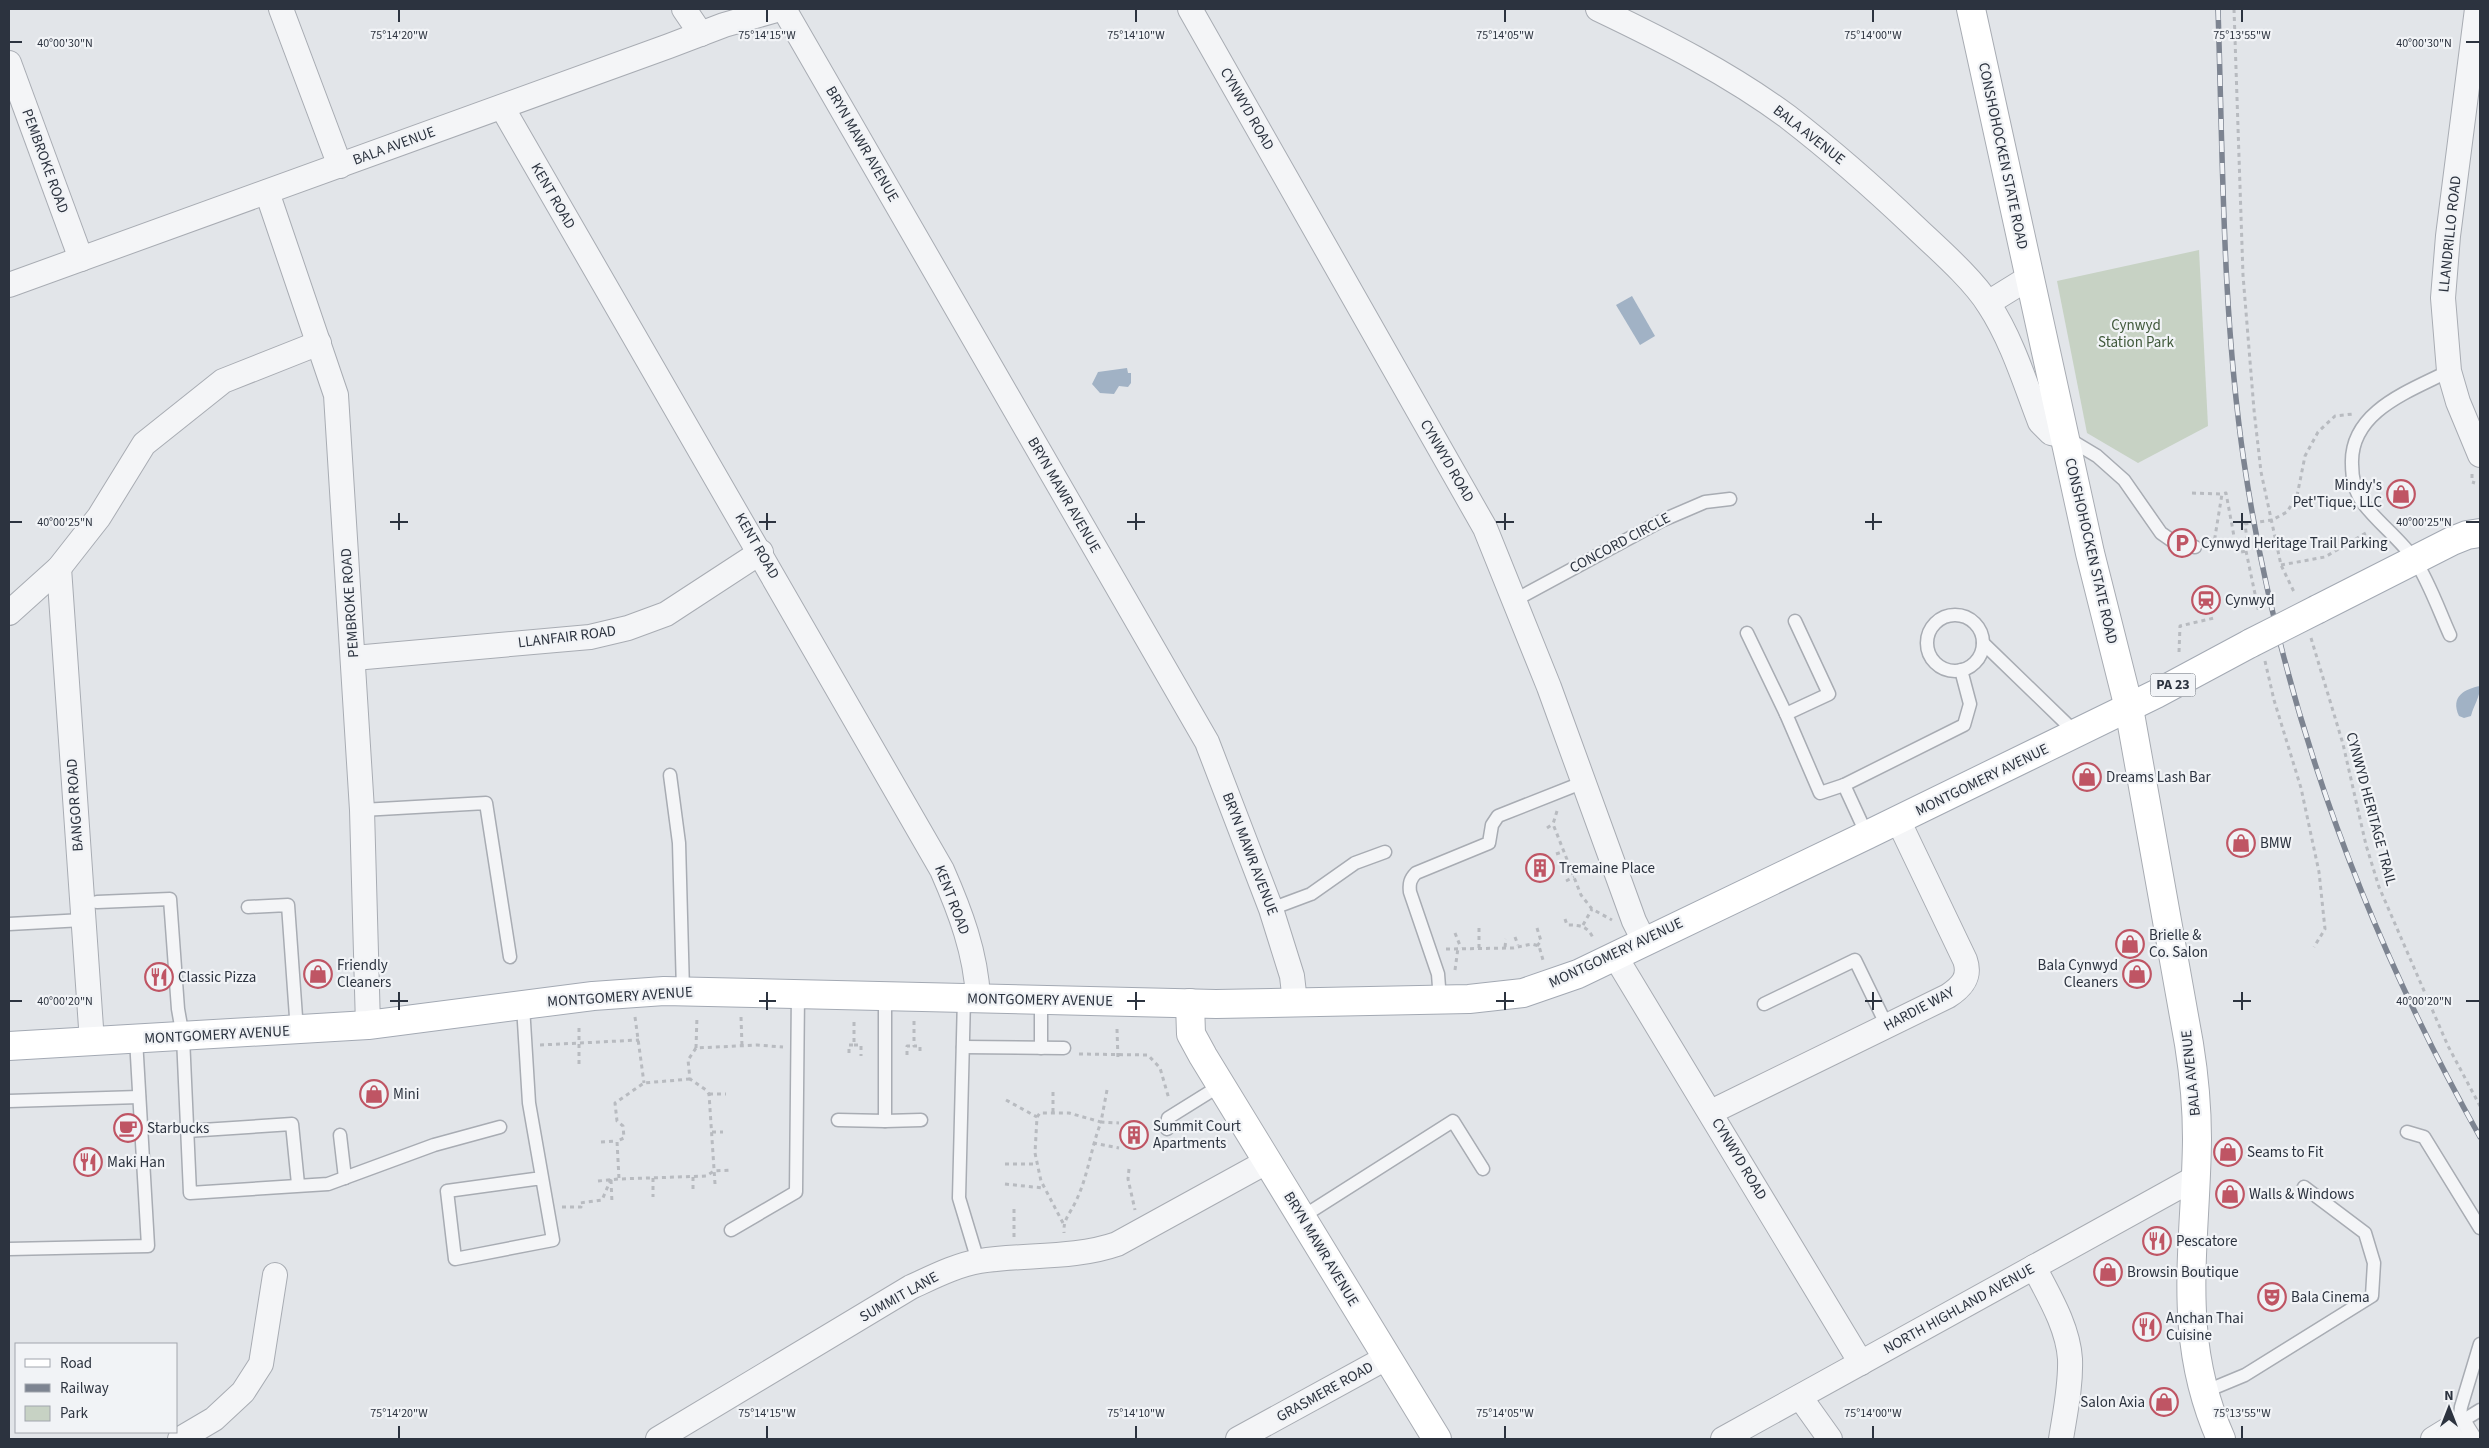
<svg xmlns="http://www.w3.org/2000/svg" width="2489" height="1448" font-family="'Source Sans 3',sans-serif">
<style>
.green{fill:#c7d2c4}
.water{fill:#a1b2c5}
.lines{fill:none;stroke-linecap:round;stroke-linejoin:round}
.lane-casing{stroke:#a8acb3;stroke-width:15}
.street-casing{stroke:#a8acb3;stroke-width:26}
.secondary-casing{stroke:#a8acb3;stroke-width:30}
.primary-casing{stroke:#a3a9b3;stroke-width:30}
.path{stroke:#b8bbc0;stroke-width:3;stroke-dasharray:4 4;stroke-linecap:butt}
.lane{stroke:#f4f5f7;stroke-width:12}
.street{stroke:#f4f5f7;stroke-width:24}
.secondary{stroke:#fff;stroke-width:28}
.primary{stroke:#fff;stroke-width:28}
.rail-casing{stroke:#7d8491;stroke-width:5.5}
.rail{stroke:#f1f3f6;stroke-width:4;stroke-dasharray:11;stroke-linecap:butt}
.primary-bridge-casing{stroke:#a3a9b3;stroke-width:30;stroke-linecap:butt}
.primary-bridge{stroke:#fff;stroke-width:28}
.ticks{fill:none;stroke:#2c333f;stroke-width:2}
.labels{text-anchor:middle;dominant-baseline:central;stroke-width:4.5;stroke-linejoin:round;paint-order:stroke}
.shield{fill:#f1f3f6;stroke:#676d76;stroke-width:1}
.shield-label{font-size:14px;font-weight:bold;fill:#2c333f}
.street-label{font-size:15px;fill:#2c333f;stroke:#f1f3f6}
.park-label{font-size:15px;fill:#40593b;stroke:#f1f3f6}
.poi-label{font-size:15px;fill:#2c333f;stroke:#f1f3f6;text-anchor:start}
.ticks-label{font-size:12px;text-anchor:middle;fill:#2c333f;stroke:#f1f3f6;stroke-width:4.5;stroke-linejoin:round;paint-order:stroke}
</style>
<rect width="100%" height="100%" fill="#e2e5e9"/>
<polygon class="green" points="2199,250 2208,426 2138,463 2087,433 2057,281"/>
<g class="water">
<polygon points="1632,296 1655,336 1640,345 1616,305"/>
<polygon points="1127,368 1128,373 1131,373 1131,383 1128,387 1119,386 1114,394 1100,393 1092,384 1098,372"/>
<path d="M2480 686C2480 698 2474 704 2471 716L2464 718 2459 716C2450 696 2465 689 2480 686Z"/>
</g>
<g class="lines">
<defs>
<g id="lane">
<path d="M2449 371C2410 391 2350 411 2352 464 2352 478 2355 492 2363 503 2378 523 2400 539 2414 559 2428 579 2440 613 2450 635"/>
<polyline points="2067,438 2097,456 2124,480 2161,533 2171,540 2195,547"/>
<polyline points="1515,600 1663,520 1705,502 1730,499"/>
<circle cx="1955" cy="643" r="28"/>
<polyline points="1795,621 1829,694 1786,714 1820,793 1844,785"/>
<polyline points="1747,633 1786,714"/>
<polyline points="1983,643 2077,734"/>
<polyline points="670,775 679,843 683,991"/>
<polyline points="362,810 486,803 510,957"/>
<polyline points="1867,835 1844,785 1964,725 1970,704 1961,670"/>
<polyline points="97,902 170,899 178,1009 183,1037 190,1193 328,1184 434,1145 500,1127"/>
<polyline points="248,907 288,905 297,1031"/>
<polyline points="1271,909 1311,894 1355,863 1385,852"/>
<polyline points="9,924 83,920"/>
<polyline points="964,998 959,1198 978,1261"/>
<path d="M1440 1000 1438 974 1410 892C1409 884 1410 879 1416 873L1489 843 1492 825 1498 816 1584 782"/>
<polyline points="1764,1004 1855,960 1887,1026"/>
<polyline points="523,1006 529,1103 553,1240 455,1259 447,1191 542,1178"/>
<polyline points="963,1047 1064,1048"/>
<polyline points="1041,1048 1041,1000"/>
<polyline points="9,1101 139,1097"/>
<polyline points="838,1120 885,1121 885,995"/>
<polyline points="885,1121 921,1120"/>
<polyline points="1167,1129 1168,1118 1221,1085"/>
<polyline points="187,1131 292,1124 298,1184"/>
<polyline points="2407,1132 2424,1137 2480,1228"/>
<polyline points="340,1135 345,1178"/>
<polyline points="1302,1217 1453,1121 1483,1169"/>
<polyline points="731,1230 796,1192 798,993"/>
<polyline points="9,1249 148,1246 136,1039"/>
<polyline points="2204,1392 2245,1375 2372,1296 2374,1263 2365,1233 2304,1187"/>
<polyline points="2459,1423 2461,1407 2480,1344"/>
<polyline points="2459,1423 2480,1410"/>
</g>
<g id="street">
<polyline points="281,9 340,166"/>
<polyline points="684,9 701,34"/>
<polyline points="784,9 1207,742 1271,909 1292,976 1295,1002"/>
<polyline points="1190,9 1485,528 1549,687 1634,921 1644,941"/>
<path d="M1598 9C1663 40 1730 74 1788 117 1832 151 1874 188 1914 226 1937 248 1972 278 1989 305 2012 340 2025 383 2040 422L2051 433 2065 436"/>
<polyline points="2477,9 2448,236 2443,298 2449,371 2458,402 2480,455"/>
<polyline points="9,63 81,259"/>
<path d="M502 107 942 870C960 911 976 953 978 998"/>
<polyline points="267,192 336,395 362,810 368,1025"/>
<polyline points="9,285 669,46 724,25 780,9"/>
<polyline points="1988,303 2030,277"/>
<polyline points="59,568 92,1042"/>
<polyline points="9,613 59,568 99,517 144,444 223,381 319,343"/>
<polyline points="354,658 590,637 628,628 666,614 761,552"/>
<polyline points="1615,956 1861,1363"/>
<path d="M1711 1112 1948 996C1962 987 1971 977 1965 960L1898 820"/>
<path d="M2034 1267C2049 1296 2068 1327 2070 1359 2071 1386 2065 1413 2061 1439"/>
<polyline points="1800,1397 1830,1439"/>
<polyline points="180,1439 214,1419 243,1392 261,1364 275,1275"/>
<path d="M658 1439 911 1287C933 1277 956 1265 980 1261 1025 1254 1074 1259 1117 1244L1268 1161"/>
<polyline points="1238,1439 1386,1358"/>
<polyline points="1723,1439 2195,1178"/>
<polyline points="2433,1439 2459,1423 2469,1439"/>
</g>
<g id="secondary">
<path d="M1971 9 2090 553 2129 708 2189 1044C2194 1075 2197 1107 2197 1139 2196 1246 2175 1336 2221 1439"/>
<polyline points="1190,1003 1191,1034 1203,1056 1437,1439"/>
</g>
<g id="primary">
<polyline points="2318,609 2452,541 2467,535 2480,533"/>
<polyline points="9,1046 368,1025 593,996 664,991 1216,1004 1469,999 1523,993 1578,974 1867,835 2156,694 2251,643"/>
</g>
</defs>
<use href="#lane" class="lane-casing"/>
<use href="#street" class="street-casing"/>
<use href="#secondary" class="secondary-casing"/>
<use href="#primary" class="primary-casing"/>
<g class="path">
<polyline points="2234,9 2243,275 2254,410 2261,472 2281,565 2295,594"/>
<polyline points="2472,474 2472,482 2475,483"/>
<polyline points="2192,493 2222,494"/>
<polyline points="2210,544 2214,543 2222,494 2226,493 2236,547 2241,552 2246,551 2248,547 2245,524 2272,520 2287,512 2297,496 2305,456 2318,432 2335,416 2353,414"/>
<polyline points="2246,551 2259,613"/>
<polyline points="2281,565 2325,557 2366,533"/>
<polyline points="2311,638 2343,744 2366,845 2379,887 2448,1046 2480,1106"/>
<polyline points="2179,652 2180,626 2214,618"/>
<polyline points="2265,661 2274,700 2301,788 2319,872 2325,929 2314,947"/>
<polyline points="1557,811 1553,824 1581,895 1592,909 1612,920"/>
<polyline points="1547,828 1553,824"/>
<polyline points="1556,854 1562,852"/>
<polyline points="1566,881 1574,877"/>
<path d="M1565 919 1567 925C1581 925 1588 926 1594 940"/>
<polyline points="1583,925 1592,909"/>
<polyline points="1479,928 1479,948"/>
<polyline points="1537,928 1541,941 1537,946"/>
<polyline points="1455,933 1461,948"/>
<polyline points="1515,937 1518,945"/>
<polyline points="1505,947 1506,939"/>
<polyline points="1446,949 1513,948 1532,944 1539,946 1543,960"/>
<polyline points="1455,970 1458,948"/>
<polyline points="635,1017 644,1083"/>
<polyline points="741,1017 742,1046"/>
<polyline points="914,1021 914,1046 920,1046 920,1055"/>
<polyline points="1117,1029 1118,1060"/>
<polyline points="540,1045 639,1040"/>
<polyline points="854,1045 861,1045 861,1056"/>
<polyline points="696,1048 697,1016"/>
<polyline points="849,1053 849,1045 854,1045 854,1019"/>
<polyline points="1079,1054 1148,1055 1160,1068 1169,1099"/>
<polyline points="907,1055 907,1046 914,1046"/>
<polyline points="579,1064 579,1024"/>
<polyline points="690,1079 644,1083 615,1103 617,1121 623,1126 624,1138 617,1141 619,1179 706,1176 714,1171 731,1170"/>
<polyline points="1107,1090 1101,1122 1119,1123"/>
<polyline points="709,1094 726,1094"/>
<polyline points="1006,1100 1037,1117"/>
<polyline points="1053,1112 1053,1089"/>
<polyline points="712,1132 723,1132"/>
<polyline points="601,1142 617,1141"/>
<polyline points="1093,1143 1119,1148"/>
<polyline points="1005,1164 1037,1164"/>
<polyline points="1129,1169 1128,1179 1135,1210"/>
<polyline points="693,1177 693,1191"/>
<polyline points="653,1178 653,1197"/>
<polyline points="611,1180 612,1203"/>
<polyline points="598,1181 619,1179"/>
<polyline points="715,1184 709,1094 706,1090 690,1079 688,1060 696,1048 757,1045 783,1047"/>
<polyline points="1005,1184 1043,1188"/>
<polyline points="562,1207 581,1207 580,1203 602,1200 611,1179"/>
<path d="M1063 1223 1041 1181 1035 1153 1037 1117 1040 1113H1069L1101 1122C1091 1148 1088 1176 1076 1201 1070 1214 1063 1219 1064 1233"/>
<polyline points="1014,1237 1014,1207"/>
</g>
<use href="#lane" class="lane"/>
<use href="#street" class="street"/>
<use href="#secondary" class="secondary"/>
<use href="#primary" class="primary"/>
<defs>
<path id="rail" d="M2218 9C2223 160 2222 312 2244 462 2279 700 2362 927 2480 1137"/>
</defs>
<use href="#rail" class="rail-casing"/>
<use href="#rail" class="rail"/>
<defs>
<polyline id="primary-bridge" points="2251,643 2318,609"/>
</defs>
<use href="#primary-bridge" class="primary-bridge-casing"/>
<use href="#primary-bridge" class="primary-bridge"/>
</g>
<path class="ticks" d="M399 10V22M767 10V22M1136 10V22M1505 10V22M1873 10V22M2242 10V22M10 42H22M2466 42H2479M399 513V530M767 513V530M1136 513V530M1505 513V530M1873 513V530M2242 513V530M10 522H22M390 522H408M759 522H776M1127 522H1145M1496 522H1514M1865 522H1882M2233 522H2251M2466 522H2479M399 992V1010M767 992V1010M1136 992V1010M1505 992V1010M1873 992V1010M2242 992V1010M10 1001H22M390 1001H408M759 1001H776M1127 1001H1145M1496 1001H1514M1865 1001H1882M2233 1001H2251M2466 1001H2479M399 1426V1438M767 1426V1438M1136 1426V1438M1505 1426V1438M1873 1426V1438M2242 1426V1438"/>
<defs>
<symbol id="shop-ring" viewBox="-11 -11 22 22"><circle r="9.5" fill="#f1f3f6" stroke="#bf5564" stroke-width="1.5"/><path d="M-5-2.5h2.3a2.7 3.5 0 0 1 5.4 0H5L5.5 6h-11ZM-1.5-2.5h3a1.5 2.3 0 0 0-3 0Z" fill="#bf5564"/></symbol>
<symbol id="parking-ring" viewBox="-11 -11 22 22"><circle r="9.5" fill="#f1f3f6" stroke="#bf5564" stroke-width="1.5"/><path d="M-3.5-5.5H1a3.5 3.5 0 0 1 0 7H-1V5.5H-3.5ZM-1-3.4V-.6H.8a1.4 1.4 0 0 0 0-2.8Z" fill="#bf5564"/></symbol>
<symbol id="station-ring" viewBox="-11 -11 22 22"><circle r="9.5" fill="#f1f3f6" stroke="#bf5564" stroke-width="1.5"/><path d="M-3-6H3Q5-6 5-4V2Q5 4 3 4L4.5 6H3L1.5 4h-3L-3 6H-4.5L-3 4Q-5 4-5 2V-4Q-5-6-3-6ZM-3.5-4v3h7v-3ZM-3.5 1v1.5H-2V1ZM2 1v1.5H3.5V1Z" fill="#bf5564"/></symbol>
<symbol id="building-ring" viewBox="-11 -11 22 22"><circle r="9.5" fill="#f1f3f6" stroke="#bf5564" stroke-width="1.5"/><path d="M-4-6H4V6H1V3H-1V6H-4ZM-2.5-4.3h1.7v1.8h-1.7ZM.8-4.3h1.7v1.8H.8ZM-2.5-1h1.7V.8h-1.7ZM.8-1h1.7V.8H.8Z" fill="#bf5564"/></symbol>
<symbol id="restaurant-ring" viewBox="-11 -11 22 22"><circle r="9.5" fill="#f1f3f6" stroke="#bf5564" stroke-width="1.5"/><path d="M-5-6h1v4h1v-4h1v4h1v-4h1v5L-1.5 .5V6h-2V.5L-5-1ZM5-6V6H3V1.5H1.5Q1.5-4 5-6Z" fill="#bf5564"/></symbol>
<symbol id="cafe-ring" viewBox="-11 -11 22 22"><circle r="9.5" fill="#f1f3f6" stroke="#bf5564" stroke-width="1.5"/><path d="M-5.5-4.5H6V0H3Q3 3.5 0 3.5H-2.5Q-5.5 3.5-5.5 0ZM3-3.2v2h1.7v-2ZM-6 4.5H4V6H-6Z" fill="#bf5564"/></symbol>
<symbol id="theatre-ring" viewBox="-11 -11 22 22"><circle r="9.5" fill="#f1f3f6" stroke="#bf5564" stroke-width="1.5"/><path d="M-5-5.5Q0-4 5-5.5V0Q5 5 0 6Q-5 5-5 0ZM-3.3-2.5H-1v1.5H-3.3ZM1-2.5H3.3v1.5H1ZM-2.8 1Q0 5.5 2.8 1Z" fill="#bf5564"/></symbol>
</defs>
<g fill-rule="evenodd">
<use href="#shop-ring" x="2385" y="478" width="32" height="32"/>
<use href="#parking-ring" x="2166" y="527" width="32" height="32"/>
<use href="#station-ring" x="2190" y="584" width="32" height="32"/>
<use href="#shop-ring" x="2071" y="761" width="32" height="32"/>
<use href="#shop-ring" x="2225" y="827" width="32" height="32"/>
<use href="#building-ring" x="1524" y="852" width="32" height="32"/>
<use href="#shop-ring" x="2114" y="928" width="32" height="32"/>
<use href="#shop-ring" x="302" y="958" width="32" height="32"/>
<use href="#shop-ring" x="2121" y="958" width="32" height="32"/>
<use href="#restaurant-ring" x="143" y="961" width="32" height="32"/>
<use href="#shop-ring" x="358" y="1078" width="32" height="32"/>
<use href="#cafe-ring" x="112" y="1112" width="32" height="32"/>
<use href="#building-ring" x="1118" y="1119" width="32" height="32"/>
<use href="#shop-ring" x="2212" y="1136" width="32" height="32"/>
<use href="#restaurant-ring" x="72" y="1146" width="32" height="32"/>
<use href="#shop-ring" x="2214" y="1178" width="32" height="32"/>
<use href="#restaurant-ring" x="2141" y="1225" width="32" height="32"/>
<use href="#shop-ring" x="2092" y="1256" width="32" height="32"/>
<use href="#theatre-ring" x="2256" y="1281" width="32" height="32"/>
<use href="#restaurant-ring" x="2131" y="1311" width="32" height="32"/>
<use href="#shop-ring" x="2148" y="1386" width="32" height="32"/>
</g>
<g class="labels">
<rect class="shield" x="2150.5" y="673.5" width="45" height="23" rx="4"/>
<g class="shield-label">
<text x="2173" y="685">PA 23</text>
</g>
<g class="street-label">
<text transform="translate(1247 109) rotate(60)">CYNWYD ROAD</text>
<text transform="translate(1809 135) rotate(38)">BALA AVENUE</text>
<text transform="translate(862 144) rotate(60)">BRYN MAWR AVENUE</text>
<text transform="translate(394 146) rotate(-20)">BALA AVENUE</text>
<text transform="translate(2003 156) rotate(78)">CONSHOHOCKEN STATE ROAD</text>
<text transform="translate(45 161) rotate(70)">PEMBROKE ROAD</text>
<text transform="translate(553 196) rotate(60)">KENT ROAD</text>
<text transform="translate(2450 234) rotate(-84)">LLANDRILLO ROAD</text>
<text transform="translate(1447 461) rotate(60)">CYNWYD ROAD</text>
<text transform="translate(1064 495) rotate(60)">BRYN MAWR AVENUE</text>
<text transform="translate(1620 543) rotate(-28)">CONCORD CIRCLE</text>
<text transform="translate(757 546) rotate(60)">KENT ROAD</text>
<text transform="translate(2091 551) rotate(77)">CONSHOHOCKEN STATE ROAD</text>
<text transform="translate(350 603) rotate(-94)">PEMBROKE ROAD</text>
<text transform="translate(567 637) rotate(-7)">LLANFAIR ROAD</text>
<text transform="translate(1982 780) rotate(-26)">MONTGOMERY AVENUE</text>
<text transform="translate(75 805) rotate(-94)">BANGOR ROAD</text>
<text transform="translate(2371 809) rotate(75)">CYNWYD HERITAGE TRAIL</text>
<text transform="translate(1250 854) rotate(69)">BRYN MAWR AVENUE</text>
<text transform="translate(952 900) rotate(69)">KENT ROAD</text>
<text transform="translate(1616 953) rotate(-25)">MONTGOMERY AVENUE</text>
<text transform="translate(620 997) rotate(-4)">MONTGOMERY AVENUE</text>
<text transform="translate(1040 1000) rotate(1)">MONTGOMERY AVENUE</text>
<text transform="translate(1919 1009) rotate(-28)">HARDIE WAY</text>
<text transform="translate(217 1035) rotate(-3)">MONTGOMERY AVENUE</text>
<text transform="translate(2191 1073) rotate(-96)">BALA AVENUE</text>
<text transform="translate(1739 1159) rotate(59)">CYNWYD ROAD</text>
<text transform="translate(1321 1249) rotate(59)">BRYN MAWR AVENUE</text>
<text transform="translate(899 1297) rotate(-29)">SUMMIT LANE</text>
<text transform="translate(1959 1309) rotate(-29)">NORTH HIGHLAND AVENUE</text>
<text transform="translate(1325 1392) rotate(-29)">GRASMERE ROAD</text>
</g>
<g class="park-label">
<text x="2136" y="325">Cynwyd<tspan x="2136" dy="17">Station Park</tspan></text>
</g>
<g class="poi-label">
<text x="2382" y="485" text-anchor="end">Mindy's<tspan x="2382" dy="17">Pet'Tique, LLC</tspan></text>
<text x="2201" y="543">Cynwyd Heritage Trail Parking</text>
<text x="2225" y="600">Cynwyd</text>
<text x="2106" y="777">Dreams Lash Bar</text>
<text x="2260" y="843">BMW</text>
<text x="1559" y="868">Tremaine Place</text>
<text x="2149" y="935">Brielle &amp;<tspan x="2149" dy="17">Co. Salon</tspan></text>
<text x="337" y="965">Friendly<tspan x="337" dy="17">Cleaners</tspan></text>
<text x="2118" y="965" text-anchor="end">Bala Cynwyd<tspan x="2118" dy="17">Cleaners</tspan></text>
<text x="178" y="977">Classic Pizza</text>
<text x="393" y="1094">Mini</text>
<text x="1153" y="1126">Summit Court<tspan x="1153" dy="17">Apartments</tspan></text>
<text x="147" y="1128">Starbucks</text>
<text x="2247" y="1152">Seams to Fit</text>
<text x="107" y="1162">Maki Han</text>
<text x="2249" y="1194">Walls &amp; Windows</text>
<text x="2176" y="1241">Pescatore</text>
<text x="2127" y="1272">Browsin Boutique</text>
<text x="2291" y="1297">Bala Cinema</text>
<text x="2166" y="1318">Anchan Thai<tspan x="2166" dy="17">Cuisine</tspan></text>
<text x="2145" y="1402" text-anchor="end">Salon Axia</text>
</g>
</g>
<g class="ticks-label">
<text x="399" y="39">75°14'20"W</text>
<text x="767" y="39">75°14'15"W</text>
<text x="1136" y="39">75°14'10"W</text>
<text x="1505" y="39">75°14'05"W</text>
<text x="1873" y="39">75°14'00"W</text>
<text x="2242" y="39">75°13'55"W</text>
<text x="65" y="47">40°00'30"N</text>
<text x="2424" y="47">40°00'30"N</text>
<text x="65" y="526">40°00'25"N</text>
<text x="2424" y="526">40°00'25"N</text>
<text x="65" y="1005">40°00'20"N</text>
<text x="2424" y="1005">40°00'20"N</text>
<text x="399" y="1417">75°14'20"W</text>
<text x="767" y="1417">75°14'15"W</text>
<text x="1136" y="1417">75°14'10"W</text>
<text x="1505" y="1417">75°14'05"W</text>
<text x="1873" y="1417">75°14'00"W</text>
<text x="2242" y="1417">75°13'55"W</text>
</g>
<rect width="2489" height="1448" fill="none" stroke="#2c333f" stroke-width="20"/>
<rect x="15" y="1343" width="162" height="90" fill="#f1f3f6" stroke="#a2a6ad"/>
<rect x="25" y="1359" width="25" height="8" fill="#ffffff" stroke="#a2a6ad"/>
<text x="60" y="1368" font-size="15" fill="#2c333f">Road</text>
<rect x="25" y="1384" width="25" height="8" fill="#7d8491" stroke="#a2a6ad"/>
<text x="60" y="1393" font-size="15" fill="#2c333f">Railway</text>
<rect x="25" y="1406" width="25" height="15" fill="#c7d2c4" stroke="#a2a6ad"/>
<text x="60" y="1418" font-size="15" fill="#2c333f">Park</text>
<g transform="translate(2449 1408)" stroke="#f1f3f6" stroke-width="4" paint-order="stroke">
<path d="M0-4L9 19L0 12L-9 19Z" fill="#2c333f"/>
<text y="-8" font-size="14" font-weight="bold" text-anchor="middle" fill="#2c333f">N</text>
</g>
</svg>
